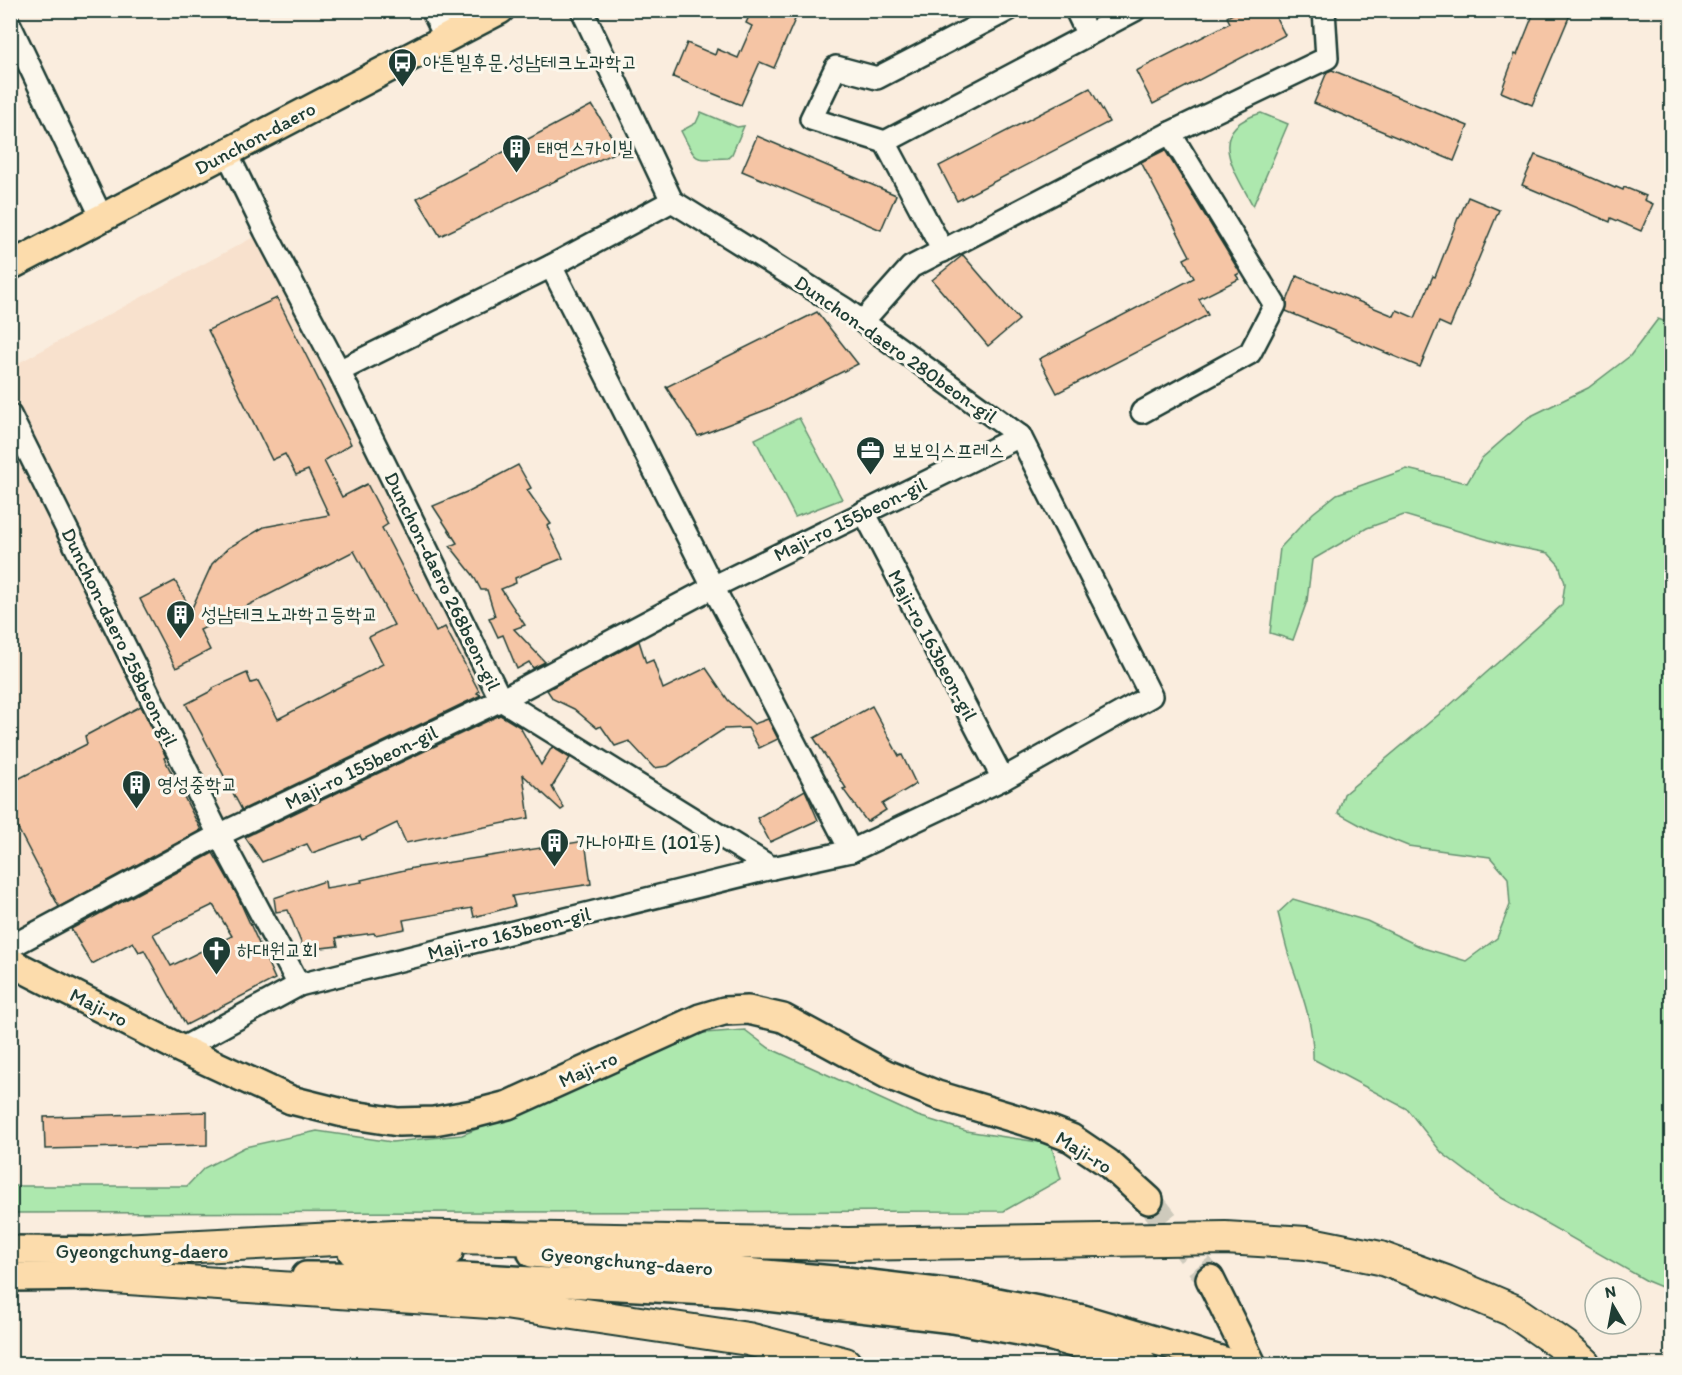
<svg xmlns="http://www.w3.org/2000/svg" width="1682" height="1375" font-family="Itim,'Poor Story',sans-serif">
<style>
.built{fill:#f8e1cd}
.green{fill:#ade8ae;stroke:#669271;stroke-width:1.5}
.building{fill:#f5c5a5;stroke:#1f3d34;stroke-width:1.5;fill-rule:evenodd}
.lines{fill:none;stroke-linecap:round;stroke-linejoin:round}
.major-tunnel{stroke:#cecabc;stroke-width:27;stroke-dasharray:27 14;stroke-linecap:butt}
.minor-casing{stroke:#1f3d34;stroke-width:26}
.major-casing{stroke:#1f3d34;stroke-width:32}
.highway-casing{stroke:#1f3d34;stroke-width:36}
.minor{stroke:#fbf7ec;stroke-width:21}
.major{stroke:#fcdcac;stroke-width:27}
.highway{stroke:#fcdcac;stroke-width:32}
.labels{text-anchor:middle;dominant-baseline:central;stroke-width:6;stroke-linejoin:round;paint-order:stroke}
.poi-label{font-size:20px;fill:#1f3d34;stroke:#fbf7ec;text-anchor:start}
.street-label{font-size:20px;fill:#1f3d34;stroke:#fbf7ec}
</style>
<rect width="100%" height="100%" fill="#faedde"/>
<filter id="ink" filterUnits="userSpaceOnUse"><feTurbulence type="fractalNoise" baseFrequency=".0167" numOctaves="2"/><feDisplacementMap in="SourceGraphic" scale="12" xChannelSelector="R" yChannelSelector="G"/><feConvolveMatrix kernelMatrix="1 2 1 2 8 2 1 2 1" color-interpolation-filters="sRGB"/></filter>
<g filter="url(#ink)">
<polygon class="built" points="265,231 501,700 29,937 10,925 10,455 26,447 11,415 11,367"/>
<g class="green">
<path d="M701 112 737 127 744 126 732 154 728 158C692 159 698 164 681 131L696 123Z"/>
<path d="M1261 113 1288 124 1253 206C1235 171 1203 130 1261 113Z"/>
<path d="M1658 319 1672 324 1671 1291 1647 1281 1502 1198 1442 1153 1407 1109 1313 1059C1314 1023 1301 992 1290 959 1285 944 1282 928 1278 913L1293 899 1367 921 1423 948 1466 961 1497 938 1510 905 1508 878 1490 857 1408 846 1371 831 1338 813 1344 794 1449 706 1562 605 1565 583 1559 565 1548 553 1506 545 1404 515 1367 528 1312 560 1307 601 1293 640 1270 633 1280 548 1313 513 1337 494 1407 469 1467 483 1482 458 1529 417 1588 388 1630 356Z"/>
<polygon points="799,418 842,499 795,517 755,439"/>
<polygon points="745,1030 769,1048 918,1116 966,1131 1051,1144 1061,1179 1004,1211 11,1213 11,1186 187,1186 204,1168 245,1147 317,1131 392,1142 462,1135 642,1061 680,1040 704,1033"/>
</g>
<g class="building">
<polygon points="752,10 799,10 774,68 760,62 741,105 673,77 687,43 715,55 717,49 738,58 752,26 746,23"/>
<polygon points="1240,10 1272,10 1285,35 1153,104 1136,71 1230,23 1227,17"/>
<polygon points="1535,10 1572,10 1532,105 1501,92 1515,54 1517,55"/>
<polygon points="1332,70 1468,126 1454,161 1314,103 1327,72"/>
<polygon points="1090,88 1109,122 957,201 939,166"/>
<polygon points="592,105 620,150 440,236 417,198"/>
<polygon points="757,136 896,195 881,230 742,171"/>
<polygon points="1165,150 1236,266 1240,273 1236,275 1239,279 1199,299 1208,315 1057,393 1039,359 1194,278 1184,259 1190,256 1141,162"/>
<polygon points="1535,155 1572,169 1615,188 1616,187 1623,190 1624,187 1646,196 1644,200 1653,204 1641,231 1611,218 1610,222 1522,185"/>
<polygon points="1468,197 1499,210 1450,327 1439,322 1420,367 1286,311 1287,301 1297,276 1394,316 1397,310 1415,318 1433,276 1435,277 1458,218 1459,218"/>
<polygon points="963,255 1019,320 988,346 932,280"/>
<polygon points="277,298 351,444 324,461 342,497 367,484 388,524 382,528 436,632 445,627 479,691 477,693 481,695 242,810 186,704 213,690 213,688 247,673 251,683 258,681 278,719 383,664 369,637 394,625 354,551 200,630 210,650 176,668 140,599 175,581 191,610 212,564 228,548 264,527 329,515 308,470 296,475 285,454 272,460 208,330"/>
<polygon points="817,312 858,364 768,409 698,436 666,387"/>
<polygon points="518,465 531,488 527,490 551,524 547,526 563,558 515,578 516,583 501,589 525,625 514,629 545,662 533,668 529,662 517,669 503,635 498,637 489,618 495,616 487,590 481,590 473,575 450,546 457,543 433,506 469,491"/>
<polygon points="639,641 646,663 653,660 663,689 706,668 728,700 754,724 768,719 778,739 759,748 748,728 724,729 668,766 654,768 629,741 615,746 601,726 597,728 574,709 553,699 547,690"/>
<polygon points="141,706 166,757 164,758 201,830 59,907 16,825 10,828 10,783 87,744 85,736"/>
<polygon points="872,706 899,756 902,755 916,784 882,804 886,810 867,822 843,789 846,788 814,738"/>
<polygon points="500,715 520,727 541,765 552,747 570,758 552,787 564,808 561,810 523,775 529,818 406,843 397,823 362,840 360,836 312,853 307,844 262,862 245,837"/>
<polygon points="805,790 818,820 770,842 757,818"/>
<polygon points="585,841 591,884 512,896 515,906 474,917 472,908 403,920 405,929 375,935 374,933 336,938 338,946 304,950 288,910 276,912 274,898 325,881 326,888 362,882 361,880 413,868"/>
<path d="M213 853 237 895 275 979 186 1025 144 950 139 952 133 942 92 964 71 929ZM213 905 232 936 171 966 153 934Z"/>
<polygon points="207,1112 207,1145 45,1149 44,1117"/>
</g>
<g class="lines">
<polyline class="major-tunnel" points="1149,1200 1210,1279"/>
<defs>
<g id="minor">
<polyline points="432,10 446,38"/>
<polyline points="1076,10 1088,35"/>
<polyline points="10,25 102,218"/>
<polyline points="1170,133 1327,58 1324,10"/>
<polyline points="885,142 811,119 836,67 877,78 1008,10"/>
<polyline points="227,153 265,231 339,371 501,700 772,868"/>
<polyline points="943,251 885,142 1135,10"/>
<polyline points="551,266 713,587 851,851"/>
<polyline points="863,321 911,267 1170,133 1275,305 1250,353 1142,412"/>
<polyline points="339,371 551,266 672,201"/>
<polyline points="10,415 219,835 299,985"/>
<polyline points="864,512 1003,779"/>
<polyline points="10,947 219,835 501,700 713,587 1020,436"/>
<polyline points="181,1049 299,985 772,868 851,851 1003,779 1151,696 1020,436 845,309 672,201 582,10"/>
</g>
<g id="major">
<polyline points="10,266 500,10"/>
<polyline points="10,962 181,1049 291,1100 347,1114 398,1122 434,1121 473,1114 508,1105 700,1018 724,1011 748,1010 783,1018 886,1074 937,1095 1040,1126 1071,1138 1108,1163 1149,1200"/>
<polyline points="10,1250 122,1251"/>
<polyline points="352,1252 449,1252"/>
<polyline points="532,1253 845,1281 962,1295 1083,1319 1234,1364"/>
<polyline points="306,1276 463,1277 725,1292 953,1319 1052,1337 1143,1364"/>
<polyline points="10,1277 117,1276"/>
<polyline points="1210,1279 1252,1364"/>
</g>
<g id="highway">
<polyline points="102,1251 394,1236 848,1244 1225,1238 1306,1243 1380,1258 1446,1282 1512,1310 1564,1346 1584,1364"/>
<polyline points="98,1276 505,1303 748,1339 845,1364"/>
</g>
</defs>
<use href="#minor" class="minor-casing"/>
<use href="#major" class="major-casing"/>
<use href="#highway" class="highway-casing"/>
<use href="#minor" class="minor"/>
<use href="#major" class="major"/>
<use href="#highway" class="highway"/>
</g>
</g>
<defs>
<symbol id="bus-pin" viewBox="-11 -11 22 30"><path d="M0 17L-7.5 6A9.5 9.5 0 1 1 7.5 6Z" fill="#1f3d34" stroke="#fbf7ec"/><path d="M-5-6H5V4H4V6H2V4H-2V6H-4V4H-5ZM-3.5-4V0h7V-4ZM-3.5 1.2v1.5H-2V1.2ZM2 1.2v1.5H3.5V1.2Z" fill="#fff"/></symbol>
<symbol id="building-pin" viewBox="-11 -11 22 30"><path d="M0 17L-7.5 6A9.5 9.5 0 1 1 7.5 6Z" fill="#1f3d34" stroke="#fbf7ec"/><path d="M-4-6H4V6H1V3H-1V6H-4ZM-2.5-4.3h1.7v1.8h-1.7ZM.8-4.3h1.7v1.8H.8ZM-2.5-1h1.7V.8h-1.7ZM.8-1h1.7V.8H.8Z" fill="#fff"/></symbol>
<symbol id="office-pin" viewBox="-11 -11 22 30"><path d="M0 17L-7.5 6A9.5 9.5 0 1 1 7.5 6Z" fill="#1f3d34" stroke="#fbf7ec"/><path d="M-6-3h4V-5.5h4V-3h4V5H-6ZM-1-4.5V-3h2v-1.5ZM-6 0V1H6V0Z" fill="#fff"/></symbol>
<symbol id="church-pin" viewBox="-11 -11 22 30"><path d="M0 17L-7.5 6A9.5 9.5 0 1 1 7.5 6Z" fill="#1f3d34" stroke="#fbf7ec"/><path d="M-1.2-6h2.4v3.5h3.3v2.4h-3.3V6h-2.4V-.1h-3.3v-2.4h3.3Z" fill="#fff"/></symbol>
</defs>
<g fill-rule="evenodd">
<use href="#bus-pin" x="386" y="46" width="33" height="45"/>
<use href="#building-pin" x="500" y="132" width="33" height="45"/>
<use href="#office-pin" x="854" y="434" width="33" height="45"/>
<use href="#building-pin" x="164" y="598" width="33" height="45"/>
<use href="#building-pin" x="120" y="768" width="33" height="45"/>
<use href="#building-pin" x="538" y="826" width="33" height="45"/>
<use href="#church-pin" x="200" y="934" width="33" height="45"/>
</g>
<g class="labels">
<g class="poi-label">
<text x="423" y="62">아튼빌후문.성남테크노과학고</text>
<text x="537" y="148">태연스카이빌</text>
<text x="892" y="450">보보익스프레스</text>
<text x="201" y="614">성남테크노과학고등학교</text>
<text x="157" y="784">영성중학교</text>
<text x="576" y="842">가나아파트 (101동)</text>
<text x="237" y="950">하대원교회</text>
</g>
<g class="street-label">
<text transform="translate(255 138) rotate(-28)">Dunchon-daero</text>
<text transform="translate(896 349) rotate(35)">Dunchon-daero 280beon-gil</text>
<text transform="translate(850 519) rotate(-26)">Maji-ro 155beon-gil</text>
<text transform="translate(443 581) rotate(64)">Dunchon-daero 268beon-gil</text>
<text transform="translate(120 637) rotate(64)">Dunchon-daero 258beon-gil</text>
<text transform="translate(933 645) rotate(62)">Maji-ro 163beon-gil</text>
<text transform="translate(361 767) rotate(-26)">Maji-ro 155beon-gil</text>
<text transform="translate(509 933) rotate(-14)">Maji-ro 163beon-gil</text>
<text transform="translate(99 1007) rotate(27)">Maji-ro</text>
<text transform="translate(588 1069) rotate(-24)">Maji-ro</text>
<text transform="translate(1084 1152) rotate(32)">Maji-ro</text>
<text x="142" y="1251">Gyeongchung-daero</text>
<text transform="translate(627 1261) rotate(5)">Gyeongchung-daero</text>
</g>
</g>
<rect width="1682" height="1375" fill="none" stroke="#fbf7ec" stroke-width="36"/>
<rect x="18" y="18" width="1646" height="1339" fill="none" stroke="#1f3d34" stroke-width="2" filter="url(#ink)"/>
<g transform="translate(1613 1306) rotate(350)"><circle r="28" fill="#fbf7ec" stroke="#a3ada2" stroke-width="1.5"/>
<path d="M0-4.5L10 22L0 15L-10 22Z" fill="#1f3d34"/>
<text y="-9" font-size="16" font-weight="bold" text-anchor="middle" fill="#1f3d34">N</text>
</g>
</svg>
